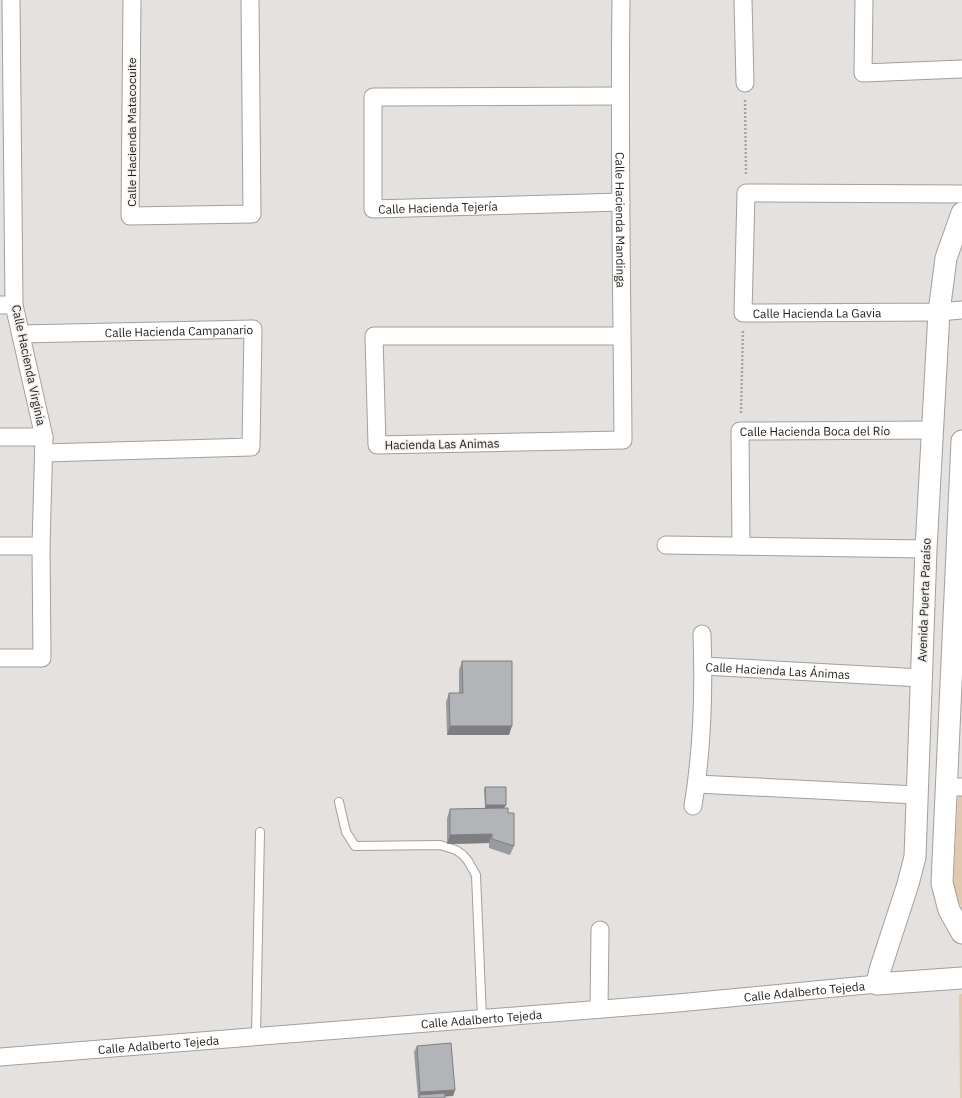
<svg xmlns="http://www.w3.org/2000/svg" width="962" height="1098" font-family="'IBM Plex Sans',sans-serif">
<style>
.green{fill:#e0c8b1}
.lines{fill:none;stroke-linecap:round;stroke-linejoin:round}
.service-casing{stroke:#a29f9c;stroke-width:10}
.minor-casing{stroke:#a29f9c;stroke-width:19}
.tertiary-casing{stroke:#a29f9c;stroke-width:23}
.path{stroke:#a6a4a1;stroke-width:2.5;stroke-dasharray:2 2;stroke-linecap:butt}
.service{stroke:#fff;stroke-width:8}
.minor{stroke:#fff;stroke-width:17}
.tertiary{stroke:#fff;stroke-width:21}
.wall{fill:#9a9b9e}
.shaded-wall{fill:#7d7e81}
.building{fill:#b3b4b8;stroke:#7d7e81}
.labels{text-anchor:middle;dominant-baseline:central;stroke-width:3;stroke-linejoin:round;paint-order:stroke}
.street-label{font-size:12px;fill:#1e1d1b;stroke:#f1eeeb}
</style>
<rect width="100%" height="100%" fill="#e4e1de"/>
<g class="green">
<polygon points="958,796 962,796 962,909 953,890"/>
<polygon points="959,994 962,994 962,1098 960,1098"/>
</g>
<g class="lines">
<defs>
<g id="service">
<polyline points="339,802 346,832 355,846 440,845 456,850 463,855 468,861 476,875 482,1018"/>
<polyline points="256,1036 260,832"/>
</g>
<g id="minor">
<polyline points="132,0 130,216 252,214 250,0"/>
<path id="s1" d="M621 0C619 147 622 293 623 440L377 445 374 336H622"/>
<polyline points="743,0 745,83"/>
<polyline points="864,0 863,73 962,69"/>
<path id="s2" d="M620 96 373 97V209L621 202"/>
<path id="s3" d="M962 194 746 193 743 313 939 312 962 310"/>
<polyline points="0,305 14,305"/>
<path id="s4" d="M21 334 253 329 251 447 44 453"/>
<polyline points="0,437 44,437"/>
<polyline points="666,545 926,549"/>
<polyline points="0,546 41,546"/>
<path id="s5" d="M741 546 740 431 933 430"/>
<polyline points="0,658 42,658 41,546 44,437 14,305 11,0"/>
<path id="s6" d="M703 666 921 678"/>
<polyline points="697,784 916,795"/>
<polyline points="946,787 962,787"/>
<path d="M693 806C702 752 704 689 702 634"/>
<polyline points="599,1009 600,930"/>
<path id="s7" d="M0 1057 678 1003 877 984"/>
</g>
<g id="tertiary">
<polyline points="962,213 946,258 939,312 926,549 915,857 908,884 880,970 877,984 962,978"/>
<polyline points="962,441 942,883 949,910 962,933"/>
</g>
</defs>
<use href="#service" class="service-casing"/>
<use href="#minor" class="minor-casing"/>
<use href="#tertiary" class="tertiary-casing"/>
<g class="path">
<polyline points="745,100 746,175"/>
<polyline points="741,413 743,330"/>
</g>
<use href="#service" class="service"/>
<use href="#minor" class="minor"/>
<use href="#tertiary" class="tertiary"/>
</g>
<g class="wall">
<polygon points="462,661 509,735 447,735 446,702 449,693 459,693 459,670"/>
<polygon points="485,787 506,805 504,808 485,808 484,790"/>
<polygon points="450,809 508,813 514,846 510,855 489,848 489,843 447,844 447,818"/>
<polygon points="417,1046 455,1090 453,1096 445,1096 445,1098 418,1098 414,1052"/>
</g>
<g class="shaded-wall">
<polygon points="450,726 512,726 509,735 447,735"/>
<polygon points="486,805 506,805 504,808 485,808"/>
<polygon points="492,834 489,843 447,844 450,835"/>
<polygon points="455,1090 453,1096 424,1098 419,1095 420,1092"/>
</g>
<g class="building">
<polygon points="462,661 512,661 512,726 450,726 449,693 463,693"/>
<polygon points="485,787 506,787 506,805 486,805"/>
<polygon points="508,808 508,813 514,813 514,846 492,839 492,834 450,835 450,809"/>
<polygon points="451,1043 455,1090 420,1092 417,1046"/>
<polygon points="445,1093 445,1098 419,1098 419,1095"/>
</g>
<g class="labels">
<g class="street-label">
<text transform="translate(131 132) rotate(-90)">Calle Hacienda Matacocuite</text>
<text stroke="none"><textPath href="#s2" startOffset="424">Calle Hacienda Tejería</textPath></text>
<text stroke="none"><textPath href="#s1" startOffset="220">Calle Hacienda Mandinga</textPath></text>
<text stroke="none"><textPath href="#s3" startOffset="410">Calle Hacienda La Gavia</textPath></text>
<text stroke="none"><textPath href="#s4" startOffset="158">Calle Hacienda Campanario</textPath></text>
<text transform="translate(29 365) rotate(78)">Calle Hacienda Virginia</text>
<text stroke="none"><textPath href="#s5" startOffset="190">Calle Hacienda Boca del Río</textPath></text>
<text transform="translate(442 444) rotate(-1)">Hacienda Las Animas</text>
<text transform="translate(924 600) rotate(-88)">Avenida Puerta Paraíso</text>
<text stroke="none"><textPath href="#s6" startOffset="75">Calle Hacienda Las Ánimas</textPath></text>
<text stroke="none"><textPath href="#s7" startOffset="807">Calle Adalberto Tejeda</textPath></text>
<text stroke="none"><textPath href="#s7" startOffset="483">Calle Adalberto Tejeda</textPath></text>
<text stroke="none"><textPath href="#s7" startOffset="159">Calle Adalberto Tejeda</textPath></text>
</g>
</g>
</svg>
